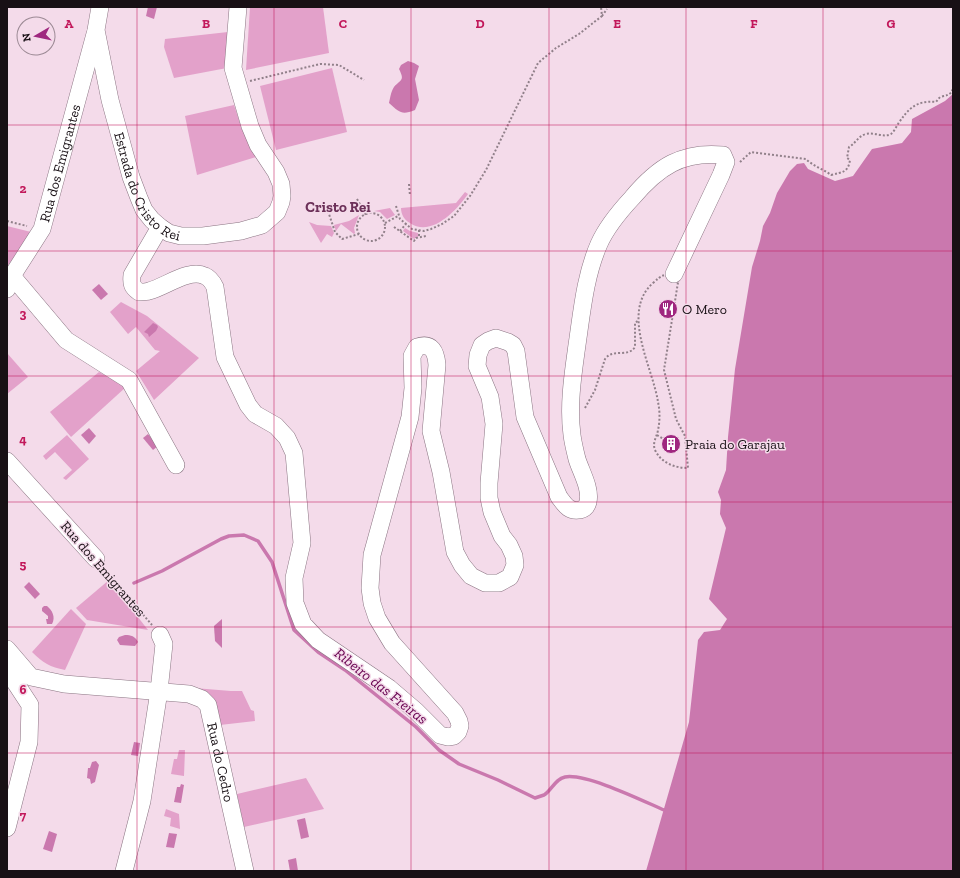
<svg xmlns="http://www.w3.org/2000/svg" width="960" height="878" font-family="'Zilla Slab',serif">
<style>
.green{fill:#e3a1ca}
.water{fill:#ca78ae}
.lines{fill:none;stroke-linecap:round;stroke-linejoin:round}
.stream{stroke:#ca78ae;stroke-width:3.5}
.minor-casing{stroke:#8a7482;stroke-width:18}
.path{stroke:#91808a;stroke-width:2;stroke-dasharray:2 2;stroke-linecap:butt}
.minor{stroke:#fff;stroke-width:17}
.grid{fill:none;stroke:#c2185b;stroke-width:1;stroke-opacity:0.55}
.labels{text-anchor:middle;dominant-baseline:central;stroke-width:3;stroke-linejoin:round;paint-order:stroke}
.street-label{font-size:14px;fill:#181015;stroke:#f4dbea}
.poi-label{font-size:14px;fill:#181015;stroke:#f4dbea;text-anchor:start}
.neighbourhood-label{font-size:15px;font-weight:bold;fill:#6c3059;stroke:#f4dbea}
.water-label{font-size:15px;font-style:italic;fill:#66004f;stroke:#f4dbea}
.grid-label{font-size:13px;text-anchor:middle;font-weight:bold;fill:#c2185b;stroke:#f4dbea;stroke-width:3;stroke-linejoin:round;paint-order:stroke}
</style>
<rect width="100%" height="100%" fill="#f4dbea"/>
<g class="green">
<polygon points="250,7 323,7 329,53 246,70"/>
<polygon points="228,32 227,68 174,78 164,47 165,39"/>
<polygon points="332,68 347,132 276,150 260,86"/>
<polygon points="234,105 242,129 256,157 197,175 185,116"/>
<path d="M465 192 468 194C457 210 431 238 410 223 404 220 401 214 401 208L456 203Z"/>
<polygon points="390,208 395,215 387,219 380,212 374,211"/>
<polygon points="359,215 354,228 355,233 354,234 341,224 336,231 334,225 349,221"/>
<polygon points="309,222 317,225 331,226 334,233 332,237 327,234 321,243"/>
<polygon points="7,226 31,232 7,267"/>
<polygon points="405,228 410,231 418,233 419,236 414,239 403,231"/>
<polygon points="121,302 147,316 199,358 154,400 136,371 160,351 155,350 136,327 128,334 110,312"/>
<polygon points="7,353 28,377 7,394"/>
<polygon points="99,372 126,387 71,437 50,412"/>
<polygon points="67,435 89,459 66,480 63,478 72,470 55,452 46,460 43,456"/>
<polygon points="109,580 148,630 87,620 76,608"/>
<path d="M71 609 86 624 65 670C50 667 43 663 32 652Z"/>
<polygon points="194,688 231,691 242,691 251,710 254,711 255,721 220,725"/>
<polygon points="179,750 185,750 184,776 171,774 174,759 177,759"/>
<polygon points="306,778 324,809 244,827 237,794"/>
<polygon points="166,809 179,814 180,829 170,826 171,818 164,816"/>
</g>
<g class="water">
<polygon points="148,7 157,7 154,19 146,16"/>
<path d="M408 61 414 63 419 66 415 79 419 100 415 110C402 115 400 113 389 103 390 99 391 91 394 87 401 79 405 81 399 69L401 65Z"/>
<polygon points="953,94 953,871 646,871 689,722 698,640 704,632 720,630 727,619 709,599 726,528 720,514 721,500 718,492 726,470 728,437 735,369 752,267 760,241 763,226 770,213 777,193 790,171 797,164 804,163 808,169 835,181 853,176 872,149 902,143 911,132 912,119 945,101"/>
<polygon points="99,284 108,294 101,300 92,290"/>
<polygon points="153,323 157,325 158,327 156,331 149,337 148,334 144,332"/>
<polygon points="89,428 96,436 89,444 81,435"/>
<polygon points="148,434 158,446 153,450 143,438"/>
<polygon points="29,582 40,594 35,599 24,587"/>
<path d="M44 606H47C52 610 56 617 52 624H47L46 619H48V616L42 611V608Z"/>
<polygon points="222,619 222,648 215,641 214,626"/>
<path d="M125 635C131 635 135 636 138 642L135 646 120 645 117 640 119 637Z"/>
<polygon points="134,742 140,743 138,756 131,755"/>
<polygon points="96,761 99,765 95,782 91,784 90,779 87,778 88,768 90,768 92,762"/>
<polygon points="181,784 184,785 181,803 174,802 177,787 180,787"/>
<polygon points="305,818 309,837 301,839 297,820"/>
<polygon points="49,831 57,834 52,852 43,849"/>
<polygon points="169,833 177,834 174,848 166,847"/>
<polygon points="296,858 298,871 290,871 288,860"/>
</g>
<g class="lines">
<path class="stream" d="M134 583 162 571 221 539 229 536 244 535 258 541 272 562 294 630 318 652 345 670 416 727 439 750 459 764 498 780 535 798C538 797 541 796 544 795 552 790 555 779 565 777 586 773 643 801 664 810"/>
<defs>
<g id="minor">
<path id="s1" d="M100 7 96 30 110 100 131 177 139 198 144 210 152 220 160 227 169 233 181 236H203L241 231 262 225 277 212 281 202 282 196 281 184 276 172 258 145 250 126 233 68 238 7"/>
<path d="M160 227 132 275C131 284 132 287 139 292 142 292 146 292 149 291 165 287 189 268 205 276 210 278 213 283 215 287L225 357 248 405 255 414 276 426 287 438 294 453 302 543 294 578 295 603 303 624 318 640 389 688 416 711 440 735 448 737 454 736 458 732 460 726 459 721 455 713 392 643 377 618 372 603 370 588 372 555 410 417 413 388 412 356 417 347C432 342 436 352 437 365L431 431 441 472 455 552 462 565 471 576 485 583H499L510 577 515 565 514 556 509 545 502 536 492 512 489 498V483L494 424 490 397 477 366 478 355 482 345 488 341 496 338 508 342 513 345 516 351 525 417 559 497C565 505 569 512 580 510 584 509 587 506 588 502 591 488 581 472 577 459 575 451 573 443 572 435 568 405 573 374 577 345 582 311 585 276 599 244 607 226 619 212 632 198 658 167 682 151 723 155L726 162 721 175 674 274"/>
<polyline points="12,276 66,340 129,380 176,465"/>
<path id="s2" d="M7 289 12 276 42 229 95 34"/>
<polyline points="7,461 96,559"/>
<path id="s3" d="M7 649 31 677 64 684 189 694 202 699 208 705 245 871"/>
<polyline points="7,670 30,705 29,742 7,828"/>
<polyline points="124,871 142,801 159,691 164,644 160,635"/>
</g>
</defs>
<use href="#minor" class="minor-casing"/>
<g class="path">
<polyline points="602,16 607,9"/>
<polyline points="250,81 320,64 339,65 364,80"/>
<path d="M740 162 751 152 806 159C813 166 823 169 831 175 842 172 848 173 850 160L847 158 849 147C856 143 858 136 866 134 875 132 884 138 891 134 894 132 896 127 898 124 908 109 916 100 936 102L940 97C946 95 951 96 953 88"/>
<polyline points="409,184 410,196"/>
<polyline points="357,199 366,215"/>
<polyline points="396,206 400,219 412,229 424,231 431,229 442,224 454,216 470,196 486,170 538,63 556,48 579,34 602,16 601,7"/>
<polyline points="328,211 335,232 342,239 359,234"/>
<circle cx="371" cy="227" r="14"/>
<polyline points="7,221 27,226"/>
<polyline points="385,223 398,216"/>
<polyline points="394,227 414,241 416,238 426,236"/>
<polyline points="419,230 419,237"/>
<polyline points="400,231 406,224"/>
<path d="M674 274 679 276 664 370 676 419 685 436 688 468C675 468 661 463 655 450 652 442 657 437 658 430 660 421 660 411 658 402 653 368 620 312 653 283 662 275 662 275 674 274Z"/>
<path d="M585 408 595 390 605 359C613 348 628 358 635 347V323L639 320"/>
<polyline points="657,435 665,440"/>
<polyline points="104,569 152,625"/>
</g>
<use href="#minor" class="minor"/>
</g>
<path class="grid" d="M137 7V871M274 7V871M411 7V871M549 7V871M686 7V871M823 7V871M7 125H953M7 251H953M7 376H953M7 502H953M7 627H953M7 753H953"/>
<defs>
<symbol id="restaurant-disc" viewBox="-11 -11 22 22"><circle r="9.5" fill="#9f277f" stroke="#f4dbea"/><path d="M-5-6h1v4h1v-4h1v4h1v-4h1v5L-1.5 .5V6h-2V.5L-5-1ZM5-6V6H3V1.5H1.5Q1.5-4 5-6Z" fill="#fff"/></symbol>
<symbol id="building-disc" viewBox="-11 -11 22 22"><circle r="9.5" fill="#9f277f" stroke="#f4dbea"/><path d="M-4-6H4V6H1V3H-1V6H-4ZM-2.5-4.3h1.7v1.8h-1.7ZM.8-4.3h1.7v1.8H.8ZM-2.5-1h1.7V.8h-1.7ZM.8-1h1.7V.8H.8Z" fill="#fff"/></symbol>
</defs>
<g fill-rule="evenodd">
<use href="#restaurant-disc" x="657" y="298" width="22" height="22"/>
<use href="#building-disc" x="660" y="433" width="22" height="22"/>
</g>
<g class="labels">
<g class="street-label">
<text stroke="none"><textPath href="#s2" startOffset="138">Rua dos Emigrantes</textPath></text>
<text stroke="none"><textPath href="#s1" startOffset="192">Estrada do Cristo Rei</textPath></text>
<text transform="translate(103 569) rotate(49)">Rua dos Emigrantes</text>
<text stroke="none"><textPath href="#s3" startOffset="277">Rua do Cedro</textPath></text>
</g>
<g class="poi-label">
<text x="682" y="309">O Mero</text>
<text x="685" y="444">Praia do Garajau</text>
</g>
<g class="neighbourhood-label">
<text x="338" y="207">Cristo Rei</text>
</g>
<g class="water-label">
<text transform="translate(381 686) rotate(38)">Ribeiro das Freiras</text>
</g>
</g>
<g class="grid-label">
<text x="69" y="28">A</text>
<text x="206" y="28">B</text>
<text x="343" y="28">C</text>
<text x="480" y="28">D</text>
<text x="617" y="28">E</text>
<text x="754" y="28">F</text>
<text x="891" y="28">G</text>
<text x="23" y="193">2</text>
<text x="23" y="318">3</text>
<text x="23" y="444">4</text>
<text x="23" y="569">5</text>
<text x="23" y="694">6</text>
<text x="23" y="820">7</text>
</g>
<rect width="960" height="878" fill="none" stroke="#181015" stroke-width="16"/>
<g transform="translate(36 36) rotate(261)"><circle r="19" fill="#f4dbea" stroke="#9c8a95"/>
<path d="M0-3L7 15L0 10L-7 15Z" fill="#9f277f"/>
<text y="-6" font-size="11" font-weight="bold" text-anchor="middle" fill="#181015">N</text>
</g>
</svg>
